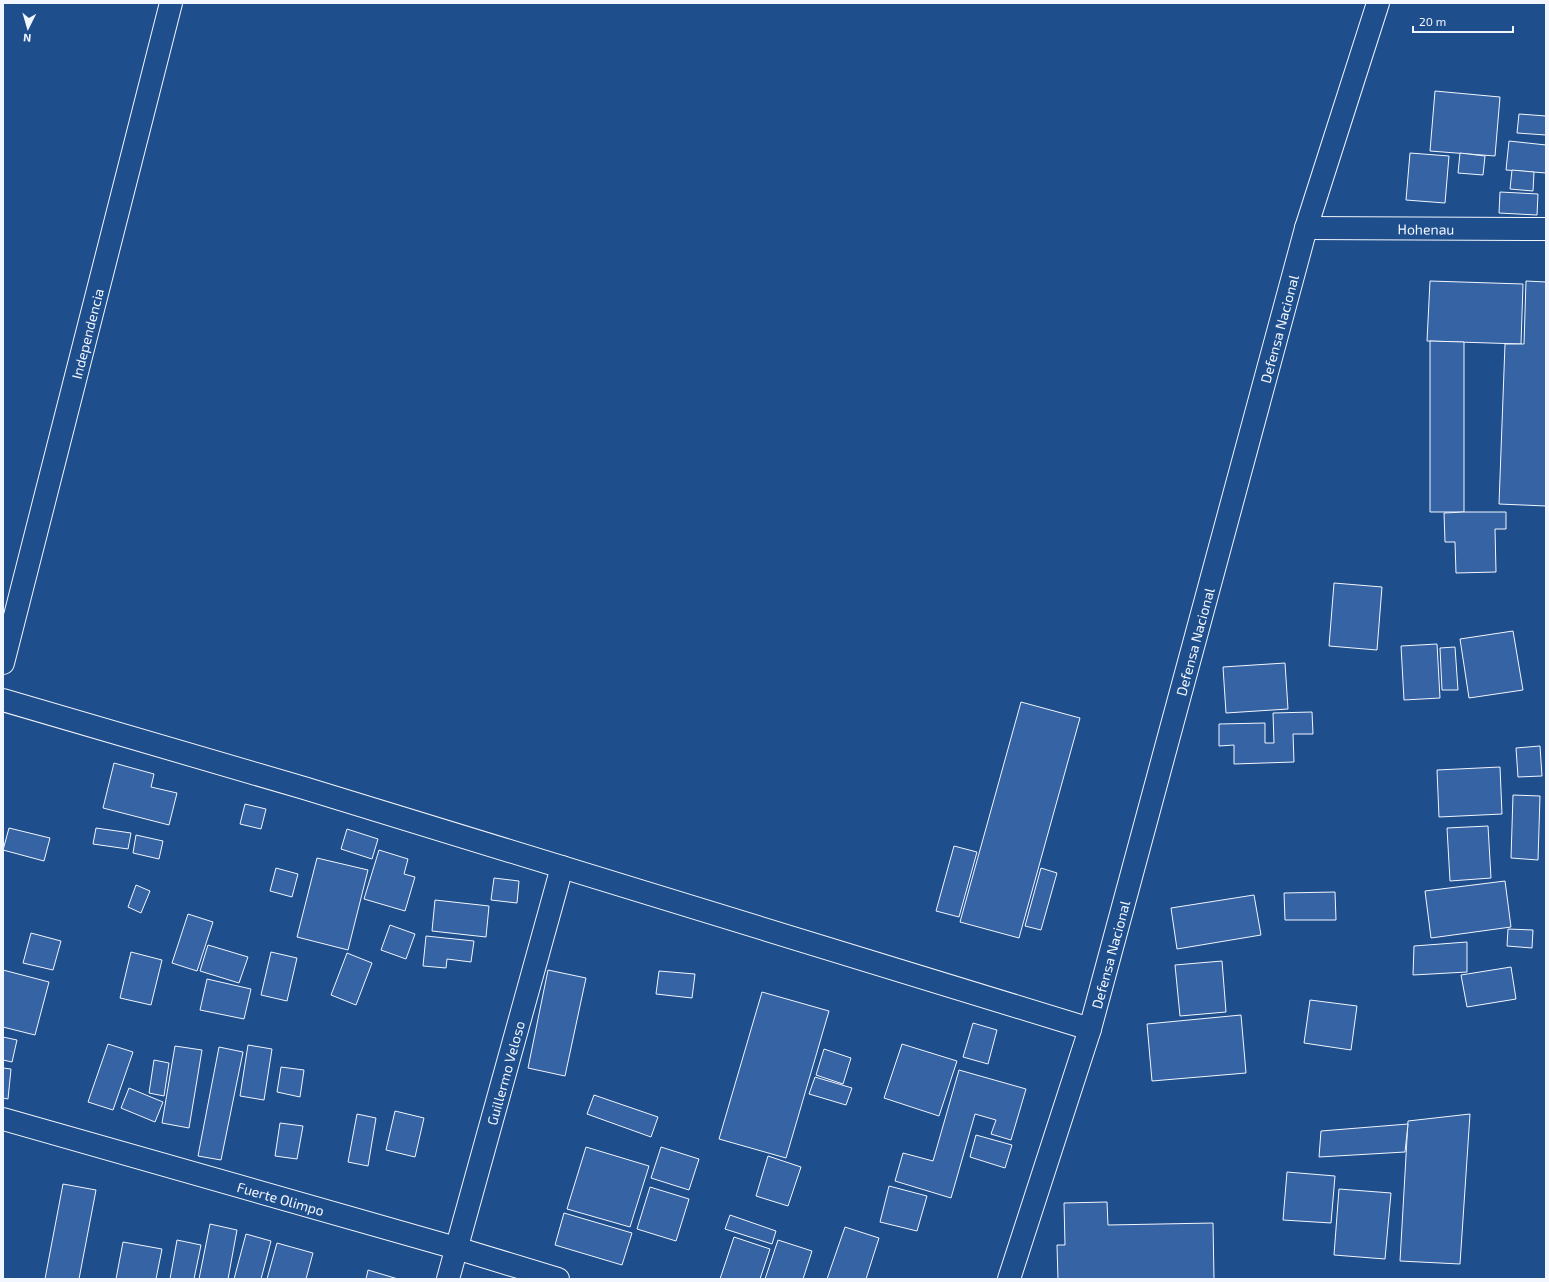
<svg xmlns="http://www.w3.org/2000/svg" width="1549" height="1282" font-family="'Exo 2',sans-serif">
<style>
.building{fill:#3563a3;stroke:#f2f6ff}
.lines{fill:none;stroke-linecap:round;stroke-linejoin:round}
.minor-casing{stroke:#f2f6ff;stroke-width:24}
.tertiary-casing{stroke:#f2f6ff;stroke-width:24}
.minor{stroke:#1f4e8c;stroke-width:22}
.tertiary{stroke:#1f4e8c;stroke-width:22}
.labels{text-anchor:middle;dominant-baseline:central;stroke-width:3;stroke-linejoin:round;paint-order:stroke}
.street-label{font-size:14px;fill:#f2f6ff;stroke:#1f4e8c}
</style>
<rect width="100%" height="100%" fill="#1f4e8c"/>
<g class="building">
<polygon points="1435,91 1500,97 1495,156 1430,151"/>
<polygon points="1519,114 1546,116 1546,135 1517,133"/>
<polygon points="1509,141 1546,145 1546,173 1506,170"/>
<polygon points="1410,153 1449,156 1445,203 1406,200"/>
<polygon points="1460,153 1485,156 1483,175 1458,173"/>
<polygon points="1512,170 1534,172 1533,191 1510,189"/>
<polygon points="1500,192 1538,194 1537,215 1499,213"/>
<polygon points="1430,281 1523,284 1521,344 1427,341"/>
<polygon points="1526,281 1546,282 1546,506 1499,504 1505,344 1524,344"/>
<polygon points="1430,341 1464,342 1464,512 1430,512"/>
<polygon points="1464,512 1506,512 1506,529 1495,529 1496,572 1456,573 1455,542 1445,542 1444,513"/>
<polygon points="1334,583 1382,587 1377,650 1329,646"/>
<polygon points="1513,631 1523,690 1469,698 1460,639"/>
<polygon points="1437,644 1440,698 1404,700 1401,646"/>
<polygon points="1455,647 1458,690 1442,690 1440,648"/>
<polygon points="1285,663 1288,709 1226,713 1223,667"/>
<polygon points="1021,702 1080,718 1019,938 960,922"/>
<polygon points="1312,712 1313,734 1293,734 1294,762 1234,764 1234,745 1219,746 1219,724 1265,723 1265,743 1274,743 1273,713"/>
<polygon points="1540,746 1542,776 1518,777 1516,748"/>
<polygon points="114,763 154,774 151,787 177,793 169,825 103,808"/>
<polygon points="1500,767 1502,814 1439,817 1437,770"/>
<polygon points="1513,795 1540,796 1538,860 1511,858"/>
<polygon points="245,804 266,809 261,829 240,824"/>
<polygon points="1488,826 1491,878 1450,881 1447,828"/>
<polygon points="9,828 50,838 44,861 3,850"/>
<polygon points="96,828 131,833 128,849 93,844"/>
<polygon points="347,829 378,839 372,859 341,849"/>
<polygon points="136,835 163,841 159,859 133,853"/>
<polygon points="954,846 977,852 959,917 936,911"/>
<polygon points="379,850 408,859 404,874 415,877 405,911 364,899"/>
<polygon points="317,858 368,870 348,950 297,937"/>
<polygon points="276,868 298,874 292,897 270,891"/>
<polygon points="1041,868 1057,873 1041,930 1025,926"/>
<polygon points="494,878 519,881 517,903 491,900"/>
<polygon points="1505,881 1511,927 1431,938 1425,891"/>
<polygon points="136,885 150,891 141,913 128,907"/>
<polygon points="1335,892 1336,920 1285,920 1284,893"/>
<polygon points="1254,895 1261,935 1177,949 1171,908"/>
<polygon points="435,900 489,906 486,937 432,931"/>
<polygon points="188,914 213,922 197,971 172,963"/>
<polygon points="390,925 415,934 406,959 381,950"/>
<polygon points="1508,929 1533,930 1532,948 1507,946"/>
<polygon points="31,933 61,941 53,970 23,963"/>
<polygon points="426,936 474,941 471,962 447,959 446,968 423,966"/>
<polygon points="1467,942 1467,972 1413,975 1414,946"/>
<polygon points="208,945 248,957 239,983 200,971"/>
<polygon points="131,952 162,960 151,1005 120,998"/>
<polygon points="271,952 297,958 287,1001 261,995"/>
<polygon points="347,953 372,963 356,1005 331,995"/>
<polygon points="1222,961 1226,1012 1180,1016 1175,965"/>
<polygon points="1511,967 1516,999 1467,1007 1461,975"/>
<polygon points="3,970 49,982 35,1035 3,1027"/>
<polygon points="548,970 586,978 565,1076 528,1068"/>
<polygon points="659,971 695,974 692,998 656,994"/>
<polygon points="207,979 251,989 244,1019 200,1010"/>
<polygon points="762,992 829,1011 786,1158 719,1139"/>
<polygon points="1310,1000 1357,1006 1351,1050 1304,1043"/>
<polygon points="1241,1015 1246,1073 1152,1081 1147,1024"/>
<polygon points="973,1023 997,1030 988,1064 963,1057"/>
<polygon points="3,1037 17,1040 12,1062 3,1060"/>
<polygon points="108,1044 133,1052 113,1110 88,1102"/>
<polygon points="902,1044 957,1061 939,1116 884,1098"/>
<polygon points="248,1045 272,1049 264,1100 240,1096"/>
<polygon points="175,1046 202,1050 189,1128 162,1123"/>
<polygon points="219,1047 243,1052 221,1160 198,1156"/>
<polygon points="824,1049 851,1058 843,1084 816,1075"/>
<polygon points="154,1060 169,1063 164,1096 149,1093"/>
<polygon points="281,1067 304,1070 300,1097 277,1092"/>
<polygon points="3,1068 11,1069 8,1099 3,1098"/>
<polygon points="959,1070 1026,1089 1011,1140 991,1134 996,1120 975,1114 951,1198 895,1181 903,1153 933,1161"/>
<polygon points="815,1077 852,1088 846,1105 809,1094"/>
<polygon points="129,1088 163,1102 155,1122 121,1108"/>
<polygon points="594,1095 658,1117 651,1137 587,1114"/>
<polygon points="395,1111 424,1118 415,1157 386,1150"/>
<polygon points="357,1114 376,1118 368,1166 348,1162"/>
<polygon points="1470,1114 1460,1264 1400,1261 1408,1121"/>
<polygon points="280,1123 303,1126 297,1159 275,1156"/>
<polygon points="1408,1124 1405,1152 1319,1157 1321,1131"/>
<polygon points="976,1135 1012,1145 1005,1168 970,1157"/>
<polygon points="586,1147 649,1166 630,1227 567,1209"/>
<polygon points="661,1147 699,1159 689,1190 651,1178"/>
<polygon points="768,1156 801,1167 788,1206 756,1196"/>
<polygon points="1287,1172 1335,1176 1331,1223 1283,1220"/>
<polygon points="63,1184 96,1190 79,1279 45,1279"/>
<polygon points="889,1186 927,1196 917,1231 880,1222"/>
<polygon points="650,1187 689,1199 676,1241 637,1229"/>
<polygon points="1339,1189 1391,1193 1385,1259 1334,1255"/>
<polygon points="1107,1202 1108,1225 1213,1223 1214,1279 1058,1279 1057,1245 1065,1245 1064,1203"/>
<polygon points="564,1213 632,1233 622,1265 555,1245"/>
<polygon points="730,1215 776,1231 772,1244 725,1229"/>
<polygon points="210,1224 237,1230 228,1279 199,1279"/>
<polygon points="845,1227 879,1238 866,1279 827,1279"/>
<polygon points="246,1234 271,1241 261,1279 234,1279"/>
<polygon points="734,1237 770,1249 760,1279 720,1279"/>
<polygon points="177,1240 201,1245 194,1279 170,1279"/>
<polygon points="778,1240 812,1251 803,1279 765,1279"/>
<polygon points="123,1242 162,1249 156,1279 116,1279"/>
<polygon points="277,1243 313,1253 306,1279 267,1279"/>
<polygon points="368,1270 398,1279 366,1279"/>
</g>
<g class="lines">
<defs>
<g id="minor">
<path id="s1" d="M1306 228 1546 229"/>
<polyline points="3,700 304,788 1090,1029"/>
<path id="s2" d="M3 1119 456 1248 558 1279"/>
<path id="s3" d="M448 1279 562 867"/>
<path id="s4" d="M1009 1279 1090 1029 1306 228 1378 3"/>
</g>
<g id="tertiary">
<path id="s5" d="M3 663 171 3"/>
</g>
</defs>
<use href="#minor" class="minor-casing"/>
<use href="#tertiary" class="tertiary-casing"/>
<use href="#minor" class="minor"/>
<use href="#tertiary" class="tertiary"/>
</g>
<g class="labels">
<g class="street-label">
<text stroke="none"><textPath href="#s1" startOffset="120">Hohenau</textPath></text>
<text stroke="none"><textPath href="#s4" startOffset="988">Defensa Nacional</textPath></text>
<text stroke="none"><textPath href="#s5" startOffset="340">Independencia</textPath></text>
<text stroke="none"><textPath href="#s4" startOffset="664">Defensa Nacional</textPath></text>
<text stroke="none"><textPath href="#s4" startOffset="340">Defensa Nacional</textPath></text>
<text stroke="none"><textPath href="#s3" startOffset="214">Guillermo Veloso</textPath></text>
<text stroke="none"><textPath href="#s2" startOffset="289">Fuerte Olimpo</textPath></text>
</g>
</g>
<rect width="1549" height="1282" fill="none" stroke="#f2f6ff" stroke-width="8"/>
<g transform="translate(28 28) rotate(185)" stroke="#1f4e8c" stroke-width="3" paint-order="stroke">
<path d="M0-3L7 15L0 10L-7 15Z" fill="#f2f6ff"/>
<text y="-6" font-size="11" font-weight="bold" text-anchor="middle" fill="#f2f6ff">N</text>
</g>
<path d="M1413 26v6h100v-6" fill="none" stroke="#f2f6ff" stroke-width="2"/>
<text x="1419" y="26" font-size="12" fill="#f2f6ff" stroke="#1f4e8c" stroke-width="3" paint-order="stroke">20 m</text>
</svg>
